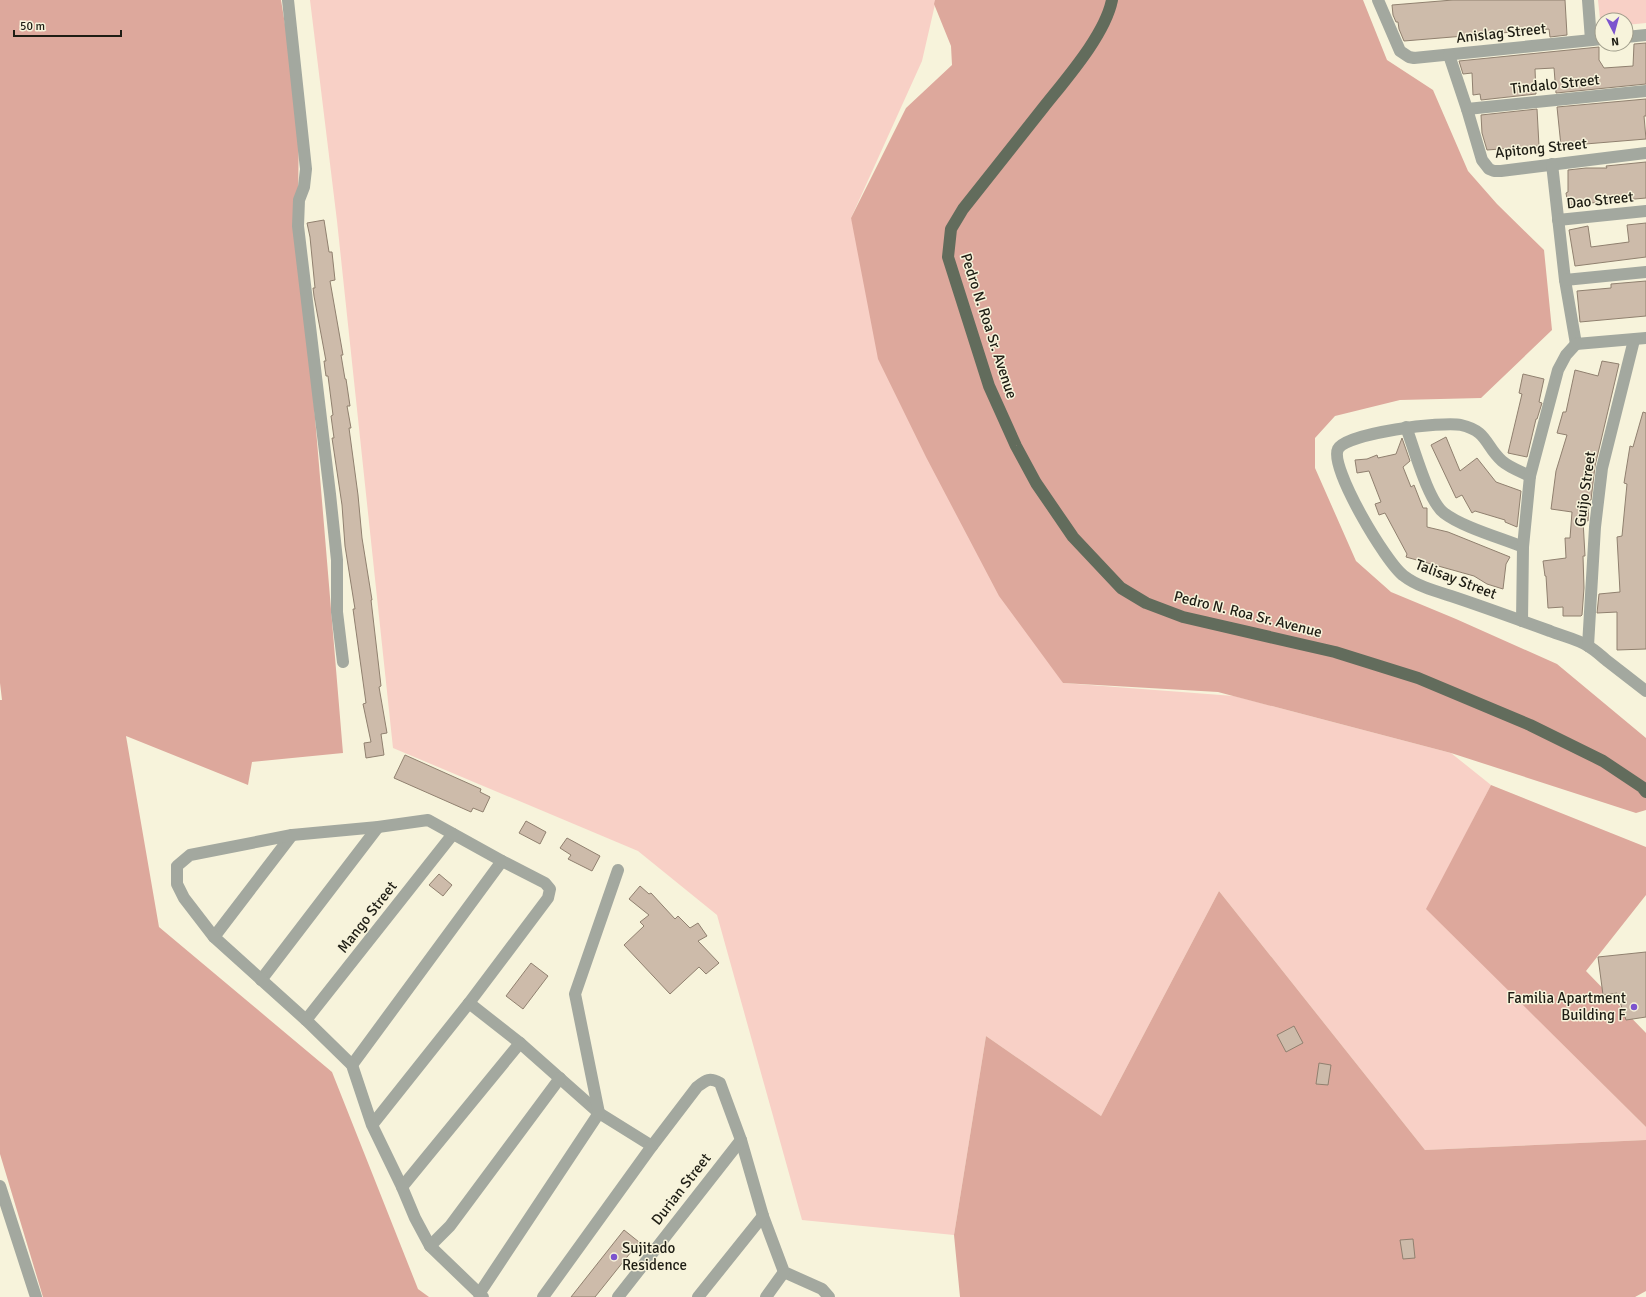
<svg xmlns="http://www.w3.org/2000/svg" width="1646" height="1297" font-family="Signika,sans-serif">
<style>
.green{fill:#f8d0c6}
.forest{fill:#dda89c}
.building{fill:#cdbbaa;stroke:#90806f}
.lines{fill:none;stroke-linecap:round;stroke-linejoin:round}
.minor{stroke:#a3a89f;stroke-width:12}
.major{stroke:#626c5c;stroke-width:12}
.poi-dot{fill:#7c54ce;stroke:#f7f3db;stroke-width:1.5}
.labels{text-anchor:middle;dominant-baseline:central;stroke-width:3;stroke-linejoin:round;paint-order:stroke}
.street-label{font-size:15px;fill:#1e1d14;stroke:#f7f3db}
.poi-label{font-size:15px;fill:#1e1d14;stroke:#f7f3db;text-anchor:end}
</style>
<rect width="100%" height="100%" fill="#f7f3db"/>
<g class="green">
<polygon points="310,0 936,0 922,61 851,218 1063,683 1234,696 1451,753 1491,785 1427,909 1646,1127 1646,1140 1425,1150 1219,891 1101,1116 986,1036 954,1235 802,1220 717,915 638,851 393,748 337,221"/>
<polygon points="1598,0 1646,0 1646,23 1626,25 1626,20 1602,20 1601,28"/>
</g>
<g class="forest">
<polygon points="0,0 281,0 299,110 298,213 343,753 252,762 248,785 126,736 159,927 332,1072 418,1289 429,1297 43,1297 0,1154 0,700 2,700 0,683"/>
<polygon points="935,0 1363,0 1387,60 1433,90 1468,171 1497,204 1544,250 1552,330 1481,398 1400,400 1335,416 1315,438 1315,468 1356,561 1391,592 1456,619 1557,664 1646,738 1646,810 1636,813 1451,753 1218,692 1063,683 999,596 926,457 878,359 851,218 906,108 952,65 951,46 934,4"/>
<polygon points="1491,785 1646,847 1646,895 1586,971 1646,1033 1646,1127 1426,909"/>
<polygon points="1219,891 1425,1150 1646,1140 1646,1291 1635,1297 960,1297 954,1235 986,1036 1101,1116"/>
</g>
<g class="building">
<polygon points="1453,0 1565,0 1567,35 1550,37 1549,29 1404,41 1399,29 1398,22 1396,22 1393,15 1392,5"/>
<polygon points="1646,43 1646,84 1556,93 1554,68 1535,69 1536,94 1481,100 1480,94 1473,95 1472,73 1463,74 1459,61 1599,47 1599,60 1604,68 1633,66 1634,44"/>
<polygon points="1646,99 1646,116 1644,116 1646,139 1561,146 1557,107"/>
<polygon points="1537,109 1539,146 1487,150 1482,133 1481,115"/>
<polygon points="1646,162 1646,198 1568,205 1566,193 1568,192 1568,170 1586,168 1607,168 1606,166"/>
<polygon points="324,220 329,252 332,252 335,280 330,281 343,355 341,355 345,379 346,379 350,406 347,406 351,428 349,428 358,495 362,538 372,600 371,600 381,686 379,687 387,733 381,734 384,755 366,758 364,743 371,742 363,704 366,703 353,609 355,609 345,546 342,505 332,438 334,438 331,416 333,415 328,376 326,376 325,369 324,361 326,361 314,296 313,288 315,288 310,237 307,223"/>
<polygon points="1646,223 1646,257 1575,266 1569,230 1588,226 1591,247 1629,242 1627,225"/>
<polygon points="1646,281 1646,316 1580,322 1577,291 1611,288 1611,284"/>
<polygon points="1602,361 1619,364 1595,466 1591,500 1589,500 1588,521 1583,520 1585,556 1583,556 1584,588 1582,615 1581,616 1563,616 1563,607 1548,608 1546,576 1545,576 1543,561 1566,558 1565,538 1570,538 1572,512 1551,509 1556,471 1567,435 1557,433 1563,412 1566,412 1575,370 1598,376"/>
<polygon points="1523,374 1544,379 1539,402 1542,403 1537,419 1536,419 1527,457 1508,453 1522,394 1519,393"/>
<polygon points="1643,412 1646,413 1646,649 1617,650 1617,612 1597,613 1599,594 1620,592 1617,537 1622,536 1627,484 1624,483 1630,446 1633,447"/>
<polygon points="1446,437 1460,471 1477,458 1496,482 1521,491 1517,527 1505,522 1505,520 1475,511 1472,513 1462,495 1456,498 1431,445"/>
<polygon points="1402,438 1410,461 1403,467 1411,487 1414,485 1423,508 1427,508 1427,527 1448,532 1510,557 1506,564 1503,589 1487,584 1474,576 1406,557 1407,554 1385,513 1379,515 1375,504 1381,502 1369,471 1357,473 1355,460 1367,459 1377,455 1378,458 1396,454"/>
<polygon points="405,755 481,789 480,792 490,797 483,812 473,808 471,812 394,778"/>
<polygon points="526,821 546,832 540,844 519,833"/>
<polygon points="567,838 600,856 592,871 568,859 571,855 560,848"/>
<polygon points="439,874 452,885 443,896 429,885"/>
<polygon points="640,886 649,894 651,893 675,919 678,916 690,928 698,923 707,936 698,941 719,963 706,974 699,967 670,994 624,945 644,926 640,922 649,915 629,899"/>
<polygon points="1646,952 1646,1017 1626,1020 1617,993 1603,995 1598,957"/>
<polygon points="531,963 548,976 523,1009 506,996"/>
<polygon points="1294,1026 1303,1043 1286,1052 1277,1035"/>
<polygon points="1319,1063 1331,1065 1328,1085 1316,1084"/>
<polygon points="624,1230 639,1242 595,1297 571,1297"/>
<polygon points="1413,1239 1415,1258 1403,1259 1400,1240"/>
</g>
<g class="lines">
<g class="minor">
<polyline points="288,0 306,169 304,187 299,200 298,226 330,494 337,560 337,612 343,662"/>
<polyline points="1378,0 1400,51 1409,57 1414,58 1602,39"/>
<polyline points="1588,0 1591,40"/>
<polyline points="1626,37 1646,35"/>
<polyline points="1449,55 1467,109 1482,160 1489,169 1494,171 1501,171 1646,153"/>
<polyline points="1467,109 1646,91"/>
<polyline points="1552,164 1565,280 1576,344"/>
<polyline points="1558,220 1646,211"/>
<polyline points="1565,280 1646,272"/>
<polyline points="1576,344 1646,338"/>
<path d="M1406 427C1414 448 1428 501 1444 513 1462 527 1501 538 1523 547"/>
<path d="M1530 476C1522 472 1510 468 1502 461 1485 446 1488 431 1461 425 1443 421 1346 433 1338 449 1329 467 1386 563 1404 576 1417 586 1435 591 1451 596 1484 607 1517 619 1550 631 1562 636 1577 639 1588 646 1595 650 1600 655 1606 660 1619 670 1633 681 1646 691"/>
<polyline points="1522,621 1523,547 1530,476 1558,370 1566,355 1576,344"/>
<polyline points="1588,646 1595,527 1602,468 1634,340"/>
<polyline points="214,937 292,835"/>
<polyline points="261,980 378,827"/>
<polyline points="469,1003 520,1043 599,1113 652,1146"/>
<polyline points="306,1020 453,834"/>
<polyline points="352,1065 502,861"/>
<polyline points="372,1125 469,1003 548,898 550,889 545,883 502,861 428,820 378,827 292,835 190,855 177,866 177,884 184,898 214,937 306,1020 352,1065 372,1125 402,1187 415,1218 430,1246 483,1297"/>
<polyline points="0,1186 36,1297"/>
<polyline points="402,1187 520,1043"/>
<polyline points="430,1246 450,1226 560,1078"/>
<polyline points="479,1294 599,1113 575,994 618,870"/>
<path d="M543 1297 652 1146 697 1087C706 1080 709 1077 720 1083L741 1140 763 1216 784 1272 822 1289 829 1297"/>
<polyline points="618,1297 741,1140"/>
<polyline points="698,1297 763,1216"/>
<polyline points="766,1297 784,1272"/>
</g>
<path class="major" d="M1112 0C1105 35 1066 79 1043 108 1017 141 990 175 963 209L951 229 948 257 989 386 1016 446 1036 483 1073 537 1121 588 1146 603 1183 617 1335 652 1418 678 1530 725 1603 761 1642 787 1646 792"/>
</g>
<g class="poi-dot">
<circle cx="1634" cy="1007" r="4"/>
<circle cx="614" cy="1257" r="4"/>
</g>
<g class="labels">
<g class="street-label">
<text transform="translate(1501 33) rotate(-6)">Anislag Street</text>
<text transform="translate(1555 84) rotate(-6)">Tindalo Street</text>
<text transform="translate(1541 148) rotate(-6)">Apitong Street</text>
<text transform="translate(1600 200) rotate(-6)">Dao Street</text>
<text transform="translate(989 326) rotate(72)">Pedro N. Roa Sr. Avenue</text>
<text transform="translate(1585 489) rotate(-82)">Guijo Street</text>
<text transform="translate(1456 579) rotate(21)">Talisay Street</text>
<text transform="translate(1248 614) rotate(14)">Pedro N. Roa Sr. Avenue</text>
<text transform="translate(367 917) rotate(-52)">Mango Street</text>
<text transform="translate(681 1189) rotate(-52)">Durian Street</text>
</g>
<g class="poi-label">
<text x="1626" y="998">Familia Apartment<tspan x="1626" dy="17">Building F</tspan></text>
<text x="622" y="1248" text-anchor="start">Sujitado<tspan x="622" dy="17">Residence</tspan></text>
</g>
</g>
<g transform="translate(1614 32) rotate(174)"><circle r="19" fill="#f7f3db" stroke="#a09d8b"/>
<path d="M0-3L7 15L0 10L-7 15Z" fill="#7c54ce"/>
<text y="-6" font-size="11" font-weight="bold" text-anchor="middle" fill="#1e1d14">N</text>
</g>
<path d="M14 30v6h107v-6" fill="none" stroke="#1e1d14" stroke-width="2"/>
<text x="20" y="30" font-size="12" fill="#1e1d14" stroke="#f7f3db" stroke-width="3" paint-order="stroke">50 m</text>
</svg>
